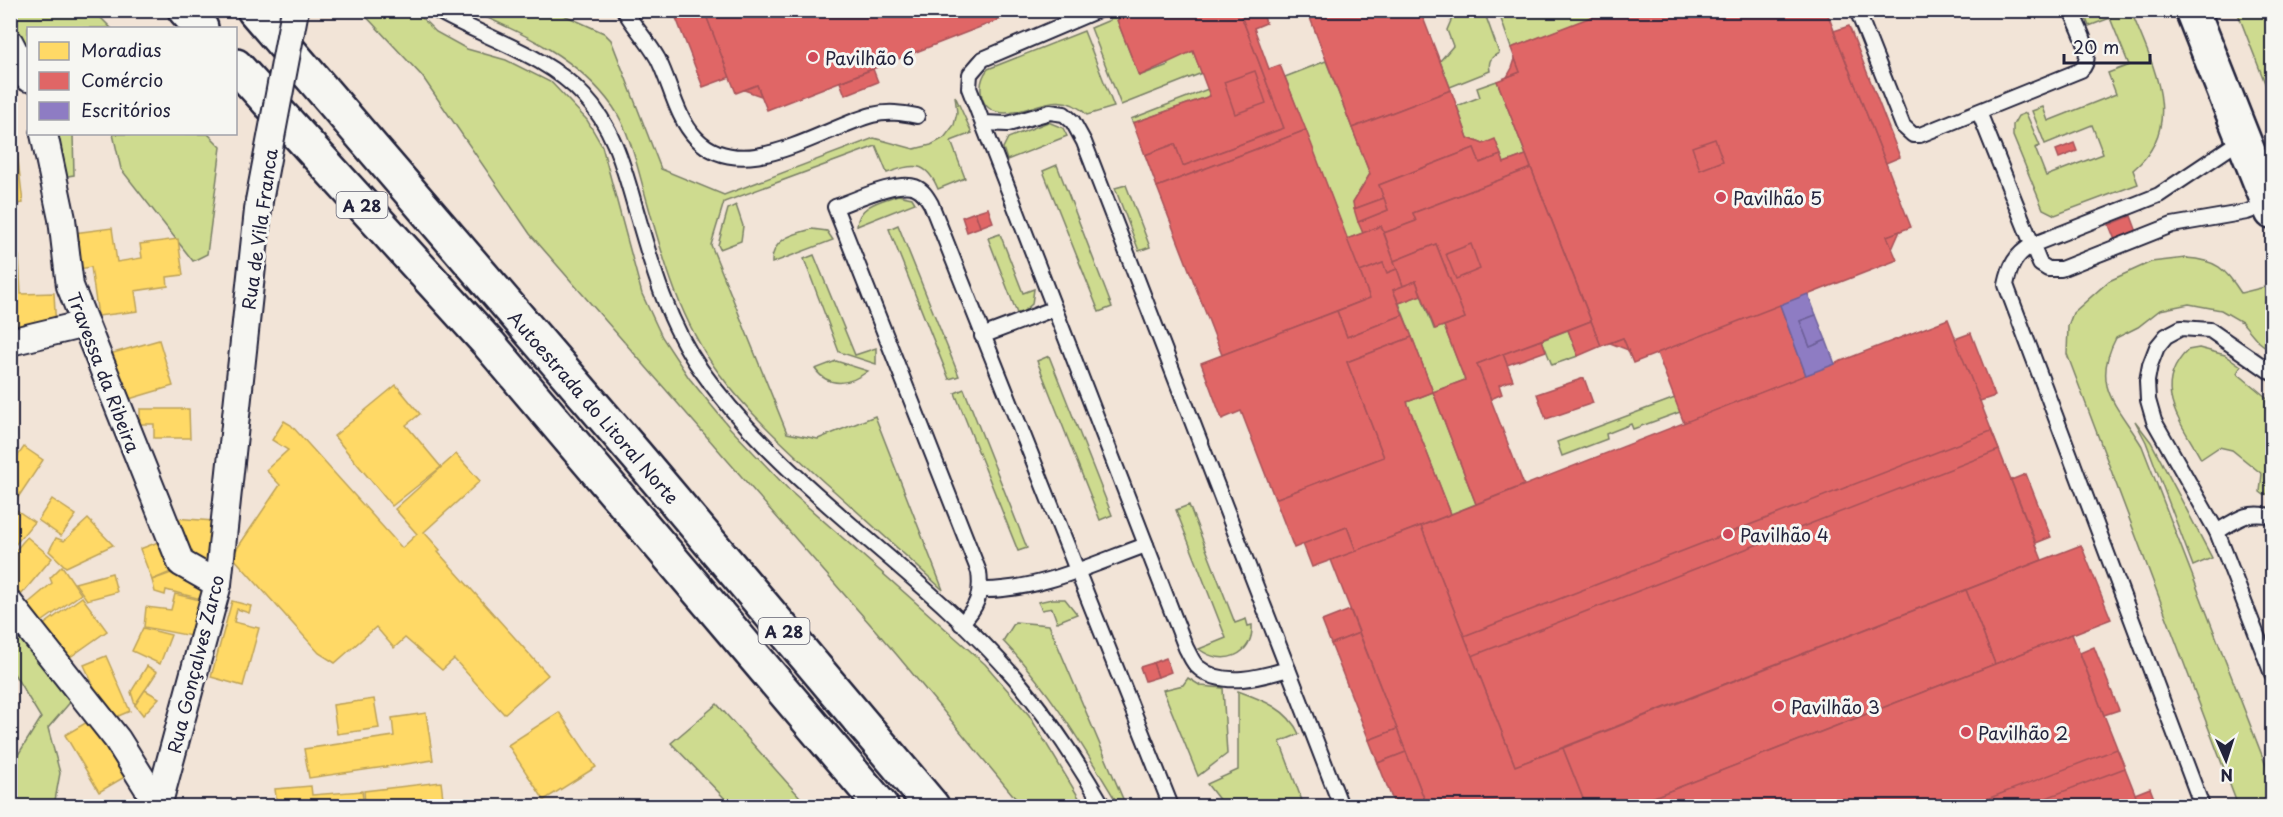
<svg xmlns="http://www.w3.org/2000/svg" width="2283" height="817" font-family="'Playpen Sans',sans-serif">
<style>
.green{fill:#cedb8f;stroke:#787e65;stroke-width:1.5}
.homes{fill:#ffd966;stroke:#bda259;stroke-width:1.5}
.shops{fill:#e06666;stroke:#a75259;stroke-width:1.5}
.offices{fill:#8e7cc3;stroke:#6e619a;stroke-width:1.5}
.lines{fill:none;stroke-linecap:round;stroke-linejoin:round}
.service-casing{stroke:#22223b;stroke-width:18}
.minor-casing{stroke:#22223b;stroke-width:30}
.secondary-casing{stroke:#22223b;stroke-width:38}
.motorway-casing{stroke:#22223b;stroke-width:38}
.service{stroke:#f6f6f2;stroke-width:14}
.minor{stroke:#f6f6f2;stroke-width:26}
.secondary{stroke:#f6f6f2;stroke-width:33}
.motorway{stroke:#f6f6f2;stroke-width:33}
.minor-bridge-casing{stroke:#22223b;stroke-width:30;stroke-linecap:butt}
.minor-bridge{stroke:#f6f6f2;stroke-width:26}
.poi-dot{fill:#d1495b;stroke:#f6f6f2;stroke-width:2}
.labels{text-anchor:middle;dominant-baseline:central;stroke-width:6;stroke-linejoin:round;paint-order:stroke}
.shield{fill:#f6f6f2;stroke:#626272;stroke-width:1.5}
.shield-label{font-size:16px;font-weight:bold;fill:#22223b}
.poi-label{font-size:18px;fill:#22223b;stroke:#f6f6f2;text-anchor:start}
.street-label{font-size:18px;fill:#22223b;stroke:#f6f6f2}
</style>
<rect width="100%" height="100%" fill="#f2e4d7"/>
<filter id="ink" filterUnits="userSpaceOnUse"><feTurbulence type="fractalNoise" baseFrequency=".0167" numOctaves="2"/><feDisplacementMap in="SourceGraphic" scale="12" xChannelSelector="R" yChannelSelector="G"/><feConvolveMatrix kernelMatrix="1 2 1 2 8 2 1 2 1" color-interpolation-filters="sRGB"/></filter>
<g filter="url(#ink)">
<g class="green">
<polygon points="1498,10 1609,11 1511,48"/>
<polygon points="11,11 94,11 111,28 28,28 28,78 11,43"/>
<polygon points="361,11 415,11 436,32 467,49 506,60 552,83 587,120 602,146 642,294 662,337 689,378 730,428 791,492 985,664 1029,715 1084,806 1022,806 897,655 530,234 422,76"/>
<path d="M472 11H555L604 33 611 40 661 169 724 195 874 138 914 149 931 145 944 138 954 125 957 113 955 96 972 133 951 141 965 178 938 189C926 160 913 164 887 173L876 146 724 202 711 245 787 433 818 439 875 416 943 590C904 554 865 518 825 483 787 448 749 414 718 372 680 320 664 262 647 201 638 171 631 133 613 107 578 58 525 34 472 11Z"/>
<polygon points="1107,11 1140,11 1117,20 1139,76 1168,65 1167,61 1193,51 1202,73 1121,105 1091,28 1110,20"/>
<path d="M1455 11H1484L1499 53C1491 57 1488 61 1490 71L1450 87 1440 61 1453 46 1447 30Z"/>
<path d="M2083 11H2131C2152 64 2187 125 2133 170L2138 184 2055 215 2043 209 2013 136V125L2018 116 2026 113 2040 146 2035 148 2046 176 2103 154 2092 125 2045 144 2032 111 2043 107 2048 121 2116 94 2108 73 2129 65 2110 18 2089 26Z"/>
<polygon points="2237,11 2272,11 2272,101"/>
<path d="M1084 31 1114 107 1087 115C1056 83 1027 119 997 112 978 107 977 82 988 69Z"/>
<polygon points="1326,61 1370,174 1353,202 1363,233 1347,239 1285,77"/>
<polygon points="1497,81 1526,155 1504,163 1495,140 1483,144 1468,138 1457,106 1480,97 1477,88"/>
<polygon points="1208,89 1210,96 1133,123 1131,119"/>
<polygon points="1048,122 1063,128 1067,136 1007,160 1003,148 1008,138"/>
<polygon points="44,134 73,134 74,175 55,178"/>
<polygon points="113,134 208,134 221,147 207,254 193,261 121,169"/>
<polygon points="1057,165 1112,307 1099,312 1043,171"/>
<polygon points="1126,185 1150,247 1139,251 1115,188"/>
<path d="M898 195 912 198 915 203 857 226C858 205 881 201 898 195Z"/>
<polygon points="736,205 743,226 741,241 720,249 718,245 728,209"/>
<polygon points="898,225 959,376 949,379 889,229"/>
<path d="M812 229 827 231 833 240 772 263C771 239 793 234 812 229Z"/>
<polygon points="1000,234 1023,293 1034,289 1032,304 1018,316 988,238"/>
<polygon points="814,255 855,355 876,348 876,364 839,352 804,259"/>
<path d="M2186 258C2216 260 2225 268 2241 293L2265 287 2272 305V352L2258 341 2242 322 2221 310 2189 304 2160 310 2138 327 2116 338C2090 387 2118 406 2142 446L2272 781V806H2238L2067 354 2068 326 2073 313 2109 281 2151 262Z"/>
<polygon points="1421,295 1434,329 1444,326 1465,380 1433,392 1476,504 1451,514 1407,402 1433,392 1399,303"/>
<polygon points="1568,330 1578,356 1552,365 1542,340"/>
<path d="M2199 348 2225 355 2241 366 2237 373 2272 402V492L2264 495 2260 492 2262 474 2232 450 2219 447 2201 459C2181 422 2150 387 2188 350Z"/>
<polygon points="1049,356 1112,515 1100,520 1037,361"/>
<path d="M836 361 868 371C851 384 829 389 815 369Z"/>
<polygon points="964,389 1027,548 1018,551 955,393"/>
<polygon points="1675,398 1680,412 1633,429 1631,424 1606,434 1607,439 1562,456 1557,442"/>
<polygon points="2135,421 2151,442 2212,558 2193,566 2146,442"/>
<path d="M1189 505 1235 623 1246 619 1248 626 1252 625C1254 656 1222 667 1199 649L1226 638 1176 510Z"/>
<polygon points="1052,599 1065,599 1077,614 1057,622 1052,608 1042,610 1038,602"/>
<polygon points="10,613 73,699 48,728 60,773 54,806 11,806 11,766 41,718 11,669"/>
<path d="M1015 622 1049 625 1126 806H1119C1084 748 1051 691 1003 641Z"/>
<polygon points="1188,678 1201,686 1223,688 1227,754 1198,776 1163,690 1183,685"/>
<path d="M1238 691C1263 700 1288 709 1299 734L1280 742 1304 806H1224L1207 784 1238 770Z"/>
<polygon points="717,704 808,806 732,806 671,743"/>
</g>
<g class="homes">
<polygon points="10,134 15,134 23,203 10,205"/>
<polygon points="112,228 117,262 142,258 140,244 178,239 183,275 167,277 168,286 135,291 138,311 98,316 91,267 71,270 66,234"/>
<polygon points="19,256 21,294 54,293 56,331 10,333 10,257"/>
<polygon points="159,340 173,386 119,402 106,355"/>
<polygon points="396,385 420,414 406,425 441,467 392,506 334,436"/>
<polygon points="140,409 189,409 190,438 154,438 154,424 140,424"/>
<polygon points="284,421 291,425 402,548 417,534 395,509 456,454 480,481 424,532 440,550 438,552 548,675 504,714 454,659 442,670 405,638 394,648 376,627 335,663 319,653 232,556 280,485 266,470 288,450 272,440"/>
<polygon points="24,447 43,460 15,502 10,499 10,467"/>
<polygon points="52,499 76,515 61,536 38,520"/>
<polygon points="15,509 34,522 10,551 10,515"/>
<polygon points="173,518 214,521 210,563 185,561"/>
<polygon points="88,519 113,545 66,567 49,551 56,538 64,541"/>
<polygon points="27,537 52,558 15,602 10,596 10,557"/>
<polygon points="161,541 173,571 152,580 140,549"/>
<polygon points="62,566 81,594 33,628 20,610 52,583 50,578"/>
<polygon points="174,572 204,588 201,599 166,590 165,595 155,592 152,580"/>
<polygon points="112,573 117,592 87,600 75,583"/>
<polygon points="175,594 200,600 191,636 144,627 146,607 171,610"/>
<polygon points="82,597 107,631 66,660 42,626"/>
<polygon points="232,601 251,606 249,613 237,609 234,622 259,628 243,686 211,677"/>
<polygon points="143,628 171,635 160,664 132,651"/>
<polygon points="106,656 130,711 109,720 84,665"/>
<polygon points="147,666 157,672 135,705 131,692"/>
<polygon points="145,690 159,698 143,715 135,705"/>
<polygon points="374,699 379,728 337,734 333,705"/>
<polygon points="559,712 596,767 544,800 508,745"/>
<polygon points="426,713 433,760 309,778 304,749 394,736 392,718"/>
<polygon points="94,718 128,775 99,792 65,735"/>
<polygon points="441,782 444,806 365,806 364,791"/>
<polygon points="311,786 312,795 362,791 364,806 277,806 275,789"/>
</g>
<g class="shops">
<polygon points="673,10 704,10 730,77 703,87"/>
<polygon points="704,10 1024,10 767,110 757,85 736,93"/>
<polygon points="1140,10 1239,10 1284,128 1183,166 1175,144 1145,155 1133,123 1210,96 1193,51 1139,76 1117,20"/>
<polygon points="1239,10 1262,10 1266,23 1254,28 1269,69 1280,65 1306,130 1157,187 1145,155 1175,144 1183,166 1284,128"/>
<polygon points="1282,10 1302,10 1284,17"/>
<polygon points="1307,10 1420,10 1451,90 1352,128"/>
<polygon points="1609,10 1826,10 1911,227 1887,236 1897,260 1633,363 1623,338 1601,346 1497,81 1520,72 1511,48"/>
<polygon points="1849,26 1900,157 1886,163 1834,31"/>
<polygon points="1515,59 1520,72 1507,77 1512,68"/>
<polygon points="873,69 878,82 845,95 840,82"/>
<polygon points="1255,71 1266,103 1235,114 1224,82"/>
<polygon points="757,85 761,96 744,90"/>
<polygon points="1451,90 1468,138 1483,144 1495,139 1501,155 1480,163 1474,148 1379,185 1384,198 1354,209 1353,202 1370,174 1352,128"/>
<polygon points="1306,130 1370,298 1222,355 1157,187"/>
<polygon points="1715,139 1723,161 1700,170 1692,147"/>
<polygon points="2074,143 2077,151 2059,158 2056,150"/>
<polygon points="1474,148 1480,163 1501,155 1504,163 1526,155 1531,168 1413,213 1416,221 1384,233 1381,226 1363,233 1358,222 1388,210 1379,185"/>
<polygon points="1531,168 1591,321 1477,364 1524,485 1476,504 1433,392 1465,380 1444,326 1465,318 1436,244 1394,261 1384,233 1416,221 1413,213"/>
<polygon points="1384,198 1388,210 1358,222 1354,209"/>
<polygon points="988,208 993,222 980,227 975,212"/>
<polygon points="975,212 980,227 967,232 962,217"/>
<polygon points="2131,216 2137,232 2115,240 2109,225"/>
<polygon points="1381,226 1397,269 1387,273 1383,263 1360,272 1347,239"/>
<polygon points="1900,231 1892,249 1887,236"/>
<polygon points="1436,244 1465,318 1435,329 1416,281 1403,286 1394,261"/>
<polygon points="1471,244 1480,269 1456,279 1446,254"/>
<polygon points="1383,263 1387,273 1397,269 1403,286 1393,290 1403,315 1347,337 1337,311 1370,298 1360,272"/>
<polygon points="1416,281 1421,295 1399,303 1393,290"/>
<polygon points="1780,305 1806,375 1684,423 1657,353"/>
<polygon points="1337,311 1347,337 1403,315 1412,337 1347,362 1384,457 1275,499 1241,411 1222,419 1201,363"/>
<polygon points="1948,319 2042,560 1515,766 1421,526"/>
<polygon points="1591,321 1601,346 1578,356 1568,330"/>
<polygon points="1971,333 1995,396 1980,401 1955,339"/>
<polygon points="1412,337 1433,392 1407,402 1451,514 1356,551 1347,527 1294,548 1275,499 1384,457 1347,362"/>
<polygon points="1623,338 1628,350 1610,343"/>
<polygon points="1542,340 1546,351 1507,365 1503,354"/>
<polygon points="1503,354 1513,380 1499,385 1502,394 1491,399 1477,364"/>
<polygon points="1584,378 1593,403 1546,419 1537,394"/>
<polygon points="1991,431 1999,450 1472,656 1464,636"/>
<polygon points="2026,474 2051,537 2036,543 2011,480"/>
<polygon points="1421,526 1515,766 1563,748 1586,806 1427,806 1331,560"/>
<polygon points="1347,527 1356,551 1312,567 1303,544"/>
<polygon points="2081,545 2111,619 1995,664 1966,590"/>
<polygon points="1966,590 1995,664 1631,806 1586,806 1563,748"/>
<polygon points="1350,610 1359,633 1331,644 1322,621"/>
<polygon points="1359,633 1397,729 1369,740 1331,644"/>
<polygon points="2072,634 2140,806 1631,806 1995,664"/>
<polygon points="2094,647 2119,710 2104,715 2080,653"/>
<polygon points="1166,658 1171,672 1158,677 1153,663"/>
<polygon points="1153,663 1158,677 1145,681 1140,667"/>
<polygon points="1397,729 1406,752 1378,763 1369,740"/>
<polygon points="2117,749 2125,768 2025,806 1969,806"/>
<polygon points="1406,752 1427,806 1395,806 1378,763"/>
<polygon points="2150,788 2157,806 2140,806 2135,794"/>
</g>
<g class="offices">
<polygon points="1808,294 1816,315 1800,321 1810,347 1826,340 1835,364 1806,375 1780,305"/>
<polygon points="1816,315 1826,340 1810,347 1800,321"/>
</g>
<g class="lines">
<defs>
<g id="service">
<path d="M436 10C484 38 546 54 584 96 616 130 625 173 638 217 653 270 669 325 701 370 787 491 919 567 1015 678 1049 718 1077 761 1103 806"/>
<path d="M624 10C635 28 648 41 658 59 671 85 676 117 696 138 742 186 821 129 872 115 888 111 902 113 917 116"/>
<path d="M1098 10 983 59 970 74 969 88 1186 648C1190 655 1193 664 1199 668 1223 688 1261 677 1288 669"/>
<path d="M1857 10 1903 126 1913 135H1920L2081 70C2096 55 2078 28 2071 10"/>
<polyline points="1979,112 2040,264 2048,269 2061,269 2172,225 2247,212 2269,204"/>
<polyline points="983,123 1008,124 1050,112 1064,114 1073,122 1084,142 1341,806"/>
<polyline points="982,336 1053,309"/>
<polyline points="2272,373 2210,330 2181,328 2166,336 2157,347 2150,365 2147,381 2148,400 2154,421 2217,532 2272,674"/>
<path d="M2217 532C2239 518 2246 511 2272 516"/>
<path d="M981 590C1038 591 1093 564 1146 545"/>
<path d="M961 624C977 607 982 595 979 572L835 207C853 201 897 180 915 187 923 190 927 197 931 204L1171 806"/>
<path d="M2202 806 2006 285C2010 266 2015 255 2032 245L2159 195 2229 148 2245 142"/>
</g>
<g id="minor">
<polyline points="10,43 28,78"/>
<polyline points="44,134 62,219 70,286 181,563 218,584"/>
<polyline points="10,342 85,324"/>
<polyline points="10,604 117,739 159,806"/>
<polyline points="158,806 218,584 259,201"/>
</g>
<polyline id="secondary" points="2192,10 2272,212"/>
<g id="motorway">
<polyline points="185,10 201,28"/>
<polyline points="254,10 637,456 932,806"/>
<polyline points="236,66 489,344 881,806"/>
</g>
</defs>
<use href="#service" class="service-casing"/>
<use href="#minor" class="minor-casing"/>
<use href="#secondary" class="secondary-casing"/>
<use href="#motorway" class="motorway-casing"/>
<use href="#service" class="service"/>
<use href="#minor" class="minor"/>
<use href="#secondary" class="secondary"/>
<use href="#motorway" class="motorway"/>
<defs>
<polyline id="minor-bridge" points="259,201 295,10"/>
</defs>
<use href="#minor-bridge" class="minor-bridge-casing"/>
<use href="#minor-bridge" class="minor-bridge"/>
</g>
</g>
<g class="poi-dot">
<circle cx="813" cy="57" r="6"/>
<circle cx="1721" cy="197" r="6"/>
<circle cx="1728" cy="534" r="6"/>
<circle cx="1779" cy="706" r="6"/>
<circle cx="1966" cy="732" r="6"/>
</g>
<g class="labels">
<g class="shield">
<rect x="336.5" y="192" width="51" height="26" rx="4.5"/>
<rect x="758.5" y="618" width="51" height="26" rx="4.5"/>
</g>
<g class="shield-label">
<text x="362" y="205">A 28</text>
<text x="784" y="631">A 28</text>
</g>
<g class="poi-label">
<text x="825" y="57">Pavilhão 6</text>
<text x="1733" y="197">Pavilhão 5</text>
<text x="1740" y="534">Pavilhão 4</text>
<text x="1791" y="706">Pavilhão 3</text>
<text x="1978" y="732">Pavilhão 2</text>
</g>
<g class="street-label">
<text transform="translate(259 229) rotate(-82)">Rua de Vila Franca</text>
<text transform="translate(104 372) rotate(69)">Travessa da Ribeira</text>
<text transform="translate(594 407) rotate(49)">Autoestrada do Litoral Norte</text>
<text transform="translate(195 664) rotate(-76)">Rua Gonçalves Zarco</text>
</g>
</g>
<rect width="2283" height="817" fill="none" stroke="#f6f6f2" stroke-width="36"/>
<rect x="18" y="18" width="2247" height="781" fill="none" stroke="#22223b" stroke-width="2" filter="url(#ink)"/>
<rect x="27" y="27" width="210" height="108" fill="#f6f6f2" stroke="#a1a1a9" stroke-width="1.5"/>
<rect x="39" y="42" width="30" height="18" fill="#ffd966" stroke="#a1a1a9" stroke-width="1.5"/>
<text x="81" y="57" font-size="18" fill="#22223b">Moradias</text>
<rect x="39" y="72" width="30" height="18" fill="#e06666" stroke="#a1a1a9" stroke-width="1.5"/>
<text x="81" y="87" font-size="18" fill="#22223b">Comércio</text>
<rect x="39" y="102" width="30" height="18" fill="#8e7cc3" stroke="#a1a1a9" stroke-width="1.5"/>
<text x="81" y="117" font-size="18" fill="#22223b">Escritórios</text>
<g transform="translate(2226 760) rotate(177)" stroke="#f6f6f2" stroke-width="4.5" paint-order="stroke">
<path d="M0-4.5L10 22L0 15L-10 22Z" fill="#22223b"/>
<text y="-9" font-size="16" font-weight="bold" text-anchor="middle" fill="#22223b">N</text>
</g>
<path d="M2064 54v9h86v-9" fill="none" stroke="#22223b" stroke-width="3"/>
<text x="2073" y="54" font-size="18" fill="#22223b" stroke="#f6f6f2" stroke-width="4.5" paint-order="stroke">20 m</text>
</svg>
